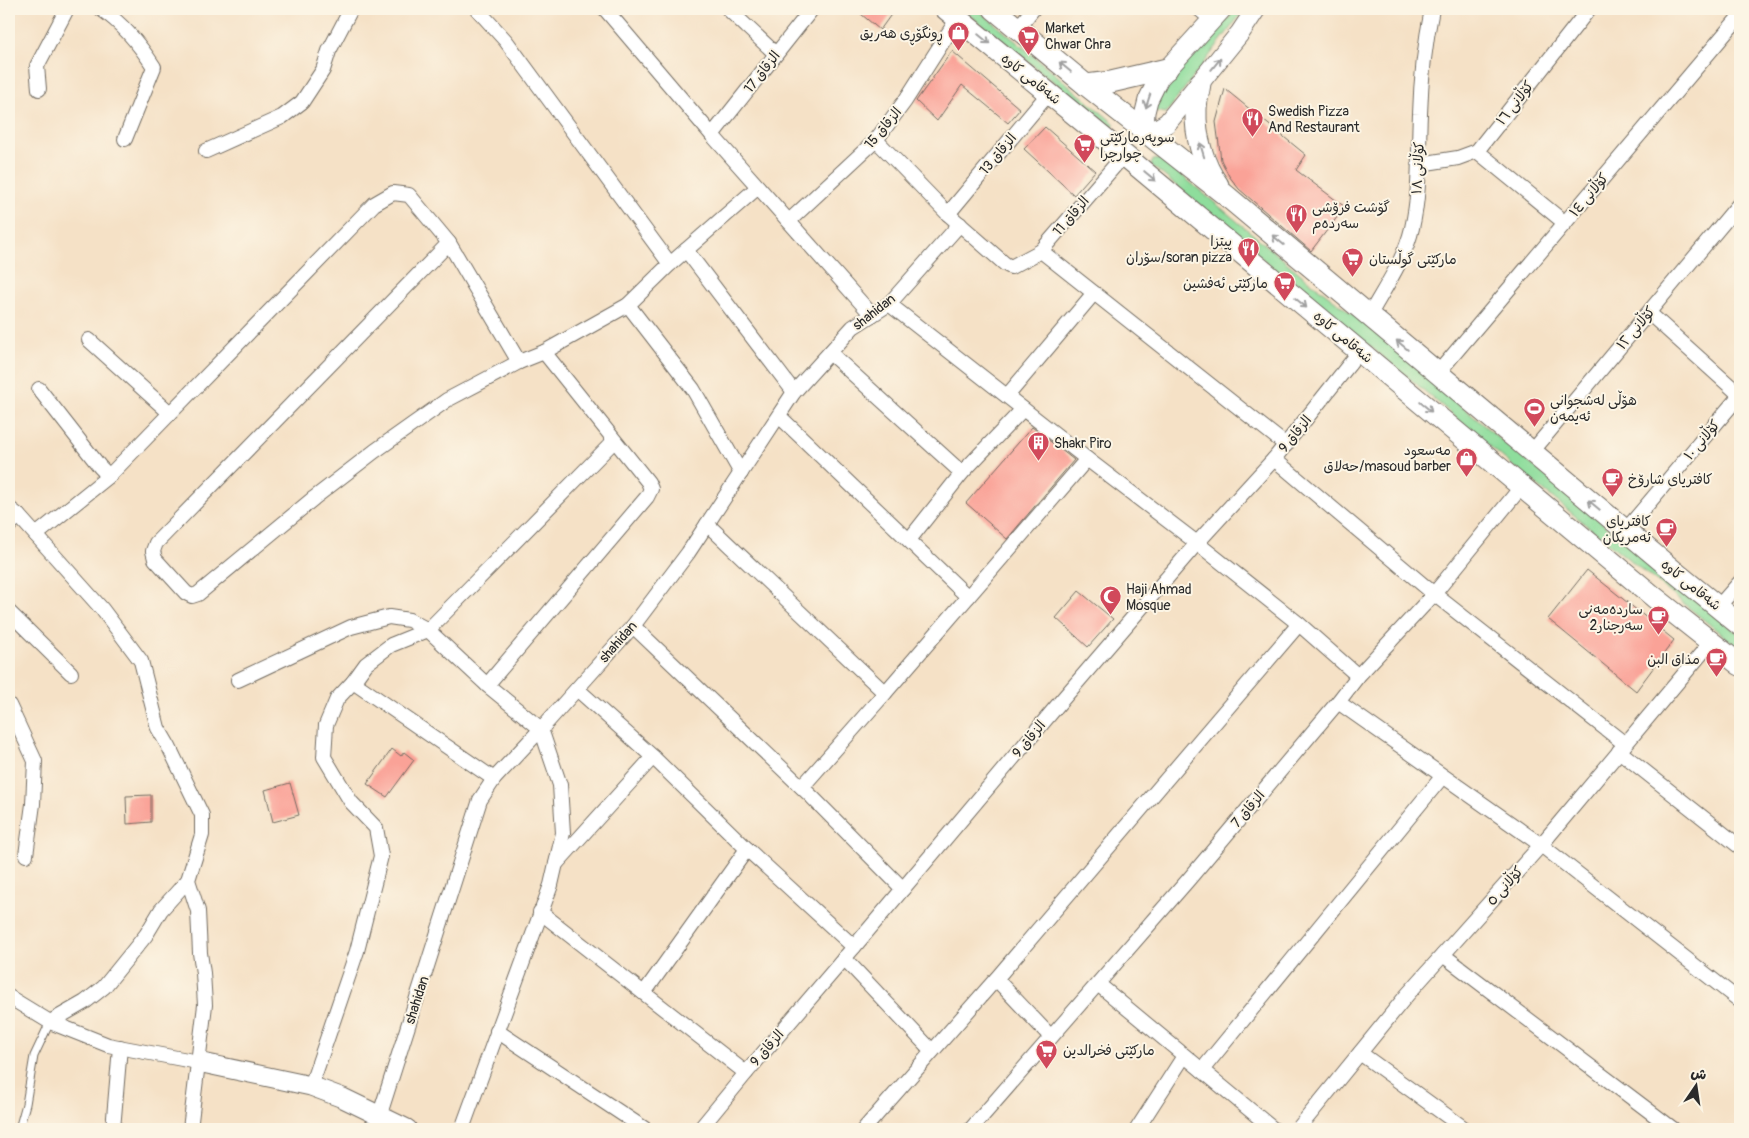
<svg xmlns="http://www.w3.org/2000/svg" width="1749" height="1138" font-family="Pangolin,'Playpen Sans Arabic',sans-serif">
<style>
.green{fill:#8edd9c;stroke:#5c8464}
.building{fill:#faa297}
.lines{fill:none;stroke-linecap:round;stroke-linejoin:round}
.lane-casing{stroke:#726b61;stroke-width:9}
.street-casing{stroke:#726b61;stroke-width:16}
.secondary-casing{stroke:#726b61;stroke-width:21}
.primary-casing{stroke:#726b61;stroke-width:23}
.lane{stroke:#fff;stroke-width:7}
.street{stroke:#fff;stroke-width:14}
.secondary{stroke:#fff;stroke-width:19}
.primary{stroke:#fff;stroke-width:21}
.oneway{stroke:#a0a0a0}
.labels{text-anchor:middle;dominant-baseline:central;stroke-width:4;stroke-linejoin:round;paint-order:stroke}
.poi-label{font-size:14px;fill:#2b2b2b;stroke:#fcf5e5;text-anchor:start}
.street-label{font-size:14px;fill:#2b2b2b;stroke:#fcf5e5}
</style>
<rect width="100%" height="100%" fill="#fcf5e5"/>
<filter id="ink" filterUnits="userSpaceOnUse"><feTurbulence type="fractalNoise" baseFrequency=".02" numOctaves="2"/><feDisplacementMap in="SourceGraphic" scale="10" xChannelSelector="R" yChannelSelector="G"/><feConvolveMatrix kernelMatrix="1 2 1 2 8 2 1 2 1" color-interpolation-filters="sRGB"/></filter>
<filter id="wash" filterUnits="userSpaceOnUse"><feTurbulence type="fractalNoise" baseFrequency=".0096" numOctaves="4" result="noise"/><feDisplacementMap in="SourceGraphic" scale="20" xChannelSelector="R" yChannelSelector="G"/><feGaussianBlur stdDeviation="1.12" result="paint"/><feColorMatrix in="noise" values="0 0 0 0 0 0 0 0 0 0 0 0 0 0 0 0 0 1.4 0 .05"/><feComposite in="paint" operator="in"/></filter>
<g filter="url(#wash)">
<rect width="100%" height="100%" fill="#f5e1c6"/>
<g class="green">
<polygon points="962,9 977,9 1115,124 1112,128"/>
<polygon points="1237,9 1240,9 1241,14 1166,113 1155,111 1156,96"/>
<polygon points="1162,159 1303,276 1378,334 1495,435 1740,635 1740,649 1507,461 1414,382 1264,260 1217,219 1151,165 1153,160"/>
</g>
<g id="blocks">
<g class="building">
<polygon points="855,9 895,9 880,30"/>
<polygon points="952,51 1020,109 1008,123 962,85 937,121 916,101"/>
<polygon points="1225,89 1306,155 1296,170 1345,207 1311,251 1239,189 1229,176 1221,160 1216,122"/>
<polygon points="1045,127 1095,171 1074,195 1024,149"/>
<polygon points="1032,427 1074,460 1007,539 966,503"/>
<polygon points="1587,570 1674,640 1636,691 1548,619"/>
<polygon points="1079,591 1113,619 1088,647 1056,618"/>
<polygon points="392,749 401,756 404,752 414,760 387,797 367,784"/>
<polygon points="290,783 299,815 273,822 265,790"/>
<polygon points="151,795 151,822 127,824 126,796"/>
</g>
</g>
</g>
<g filter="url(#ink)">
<use href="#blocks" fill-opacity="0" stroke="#726b61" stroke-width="1"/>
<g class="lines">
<defs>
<polyline id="lane" points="19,1129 26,1104 34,1056 50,1022"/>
<g id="street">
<path d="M101 9C123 24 140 45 154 67L125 139"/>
<polyline points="477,9 506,41 670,264"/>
<polyline points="605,9 712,135 872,315"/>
<polyline points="728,9 776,54"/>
<polyline points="1199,9 1212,20"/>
<polyline points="1018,28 1033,9"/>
<polyline points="39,89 37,66 67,9"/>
<polyline points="712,135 812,9"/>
<polyline points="876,140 948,214 1005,264 1011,267 1041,251 1124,155"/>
<polyline points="206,151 282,117 302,102 323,70 329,51 351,9"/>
<polyline points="1477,151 1565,223"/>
<polyline points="1420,164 1458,158 1477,151 1589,9"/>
<polyline points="948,214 1049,93"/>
<polyline points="789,221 876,140 905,101 958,18"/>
<polyline points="449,243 156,543 153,551 155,559 186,593 192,596 198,594 314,498 375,451 447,400 519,362 544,352 628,305 669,265 758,187"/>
<polyline points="686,250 794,392"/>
<polyline points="1041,251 1286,445"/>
<polyline points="889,304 1087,459 1197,543 1299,624 1358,676"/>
<polyline points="628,305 693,389 741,473"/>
<polyline points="1649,313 1740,395"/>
<path d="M1369 316C1384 289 1405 259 1412 228 1421 189 1418 153 1420 114 1421 79 1425 43 1432 9"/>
<polyline points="89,340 170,413"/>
<polyline points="830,353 962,473"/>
<polyline points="1437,374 1740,16"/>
<polyline points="39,389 100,467 109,476"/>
<polyline points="1007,396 1094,293"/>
<polyline points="779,416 968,597"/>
<polyline points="1531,453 1740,203"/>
<polyline points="1274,459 1434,594 1625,744"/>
<polyline points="9,508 18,515 102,609 141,661 158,728 169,747 202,815 202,835 188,880 198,911 200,953 203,973 205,1005 190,1129"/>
<polyline points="707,524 885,693 802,787"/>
<polyline points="9,526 18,515"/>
<polyline points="1625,531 1740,395"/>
<polyline points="36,535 109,476 374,204 393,193 409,195 449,243 519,362"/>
<polyline points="909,540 962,473 1023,409"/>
<polyline points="1718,607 1740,582"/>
<polyline points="9,612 71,673"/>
<polyline points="633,626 812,797 903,889"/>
<polyline points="238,680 351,627 389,617 409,620 428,630 487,685 541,729 560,785 563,833 551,885 462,1129"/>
<polyline points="353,682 494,779"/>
<polyline points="487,685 647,497 651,489 648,482 544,352"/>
<polyline points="577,689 653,757"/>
<polyline points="885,693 1087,459"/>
<polyline points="1338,702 1541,845 1740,1001"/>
<polyline points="9,705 35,761 33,804 26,855"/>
<polyline points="1619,751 1740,847"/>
<polyline points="556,864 653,757 747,849"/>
<polyline points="540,912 746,1073"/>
<polyline points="1443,955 1673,1129"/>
<polyline points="844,958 932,1051"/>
<polyline points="996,979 1051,1037"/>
<polyline points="1098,984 1273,1129"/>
<polyline points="644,993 747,849 854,947"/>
<polyline points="9,997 50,1022 108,1045 198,1062"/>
<polyline points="50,1022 85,1002 104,987 146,935 161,910 188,880"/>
<polyline points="497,1031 645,1129"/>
<polyline points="1360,1053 1465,1129"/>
<polyline points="1202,1070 1442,777"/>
<polyline points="311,1086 357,951 381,856 376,828 351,802 324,757 326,725 337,699 353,682 366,664 391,645 428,630 614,441"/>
<polyline points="379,1117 480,800 494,779 541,729 633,626 688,553 794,392 853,327 889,304 960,224"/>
<polyline points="113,1129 120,1047"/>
<polyline points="700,1129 746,1073 854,947 1062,700 1197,543 1274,459 1360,351"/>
<polyline points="864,1129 996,979 1299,624"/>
<polyline points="971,1129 1189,879 1338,702 1358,676 1434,594 1522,486"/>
<polyline points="1137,1129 1184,1056"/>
<polyline points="1298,1129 1407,995 1541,845 1711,642"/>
</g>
<g id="secondary">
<polyline points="1222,9 1159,78 1148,100 1145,112 1144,130 1157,129 1167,123 1240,33 1256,9"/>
<polyline points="198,1062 311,1086 343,1098 407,1129"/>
</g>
<g id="primary">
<polyline points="946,9 1124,155 1654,597 1740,665"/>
<polyline points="994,9 1086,85 1223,193 1675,572 1740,625"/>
<path d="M1200 83C1199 92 1196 101 1196 110 1195 136 1203 164 1218 185"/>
<polyline points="1086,85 1111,82 1167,69"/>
</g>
</defs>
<use href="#lane" class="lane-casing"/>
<use href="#street" class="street-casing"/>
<use href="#secondary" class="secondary-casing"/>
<use href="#primary" class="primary-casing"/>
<use href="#lane" class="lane"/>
<use href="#street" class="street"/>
<use href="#secondary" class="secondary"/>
<use href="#primary" class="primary"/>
</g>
<defs><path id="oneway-shaft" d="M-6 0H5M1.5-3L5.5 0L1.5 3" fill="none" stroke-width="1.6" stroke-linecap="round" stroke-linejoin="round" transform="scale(1.25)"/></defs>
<g class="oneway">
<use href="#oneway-shaft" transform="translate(984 39) rotate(39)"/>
<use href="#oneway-shaft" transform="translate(1216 64) rotate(-51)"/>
<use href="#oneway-shaft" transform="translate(1065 67) rotate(-140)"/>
<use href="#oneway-shaft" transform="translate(1148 101) rotate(108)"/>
<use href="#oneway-shaft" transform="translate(1202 150) rotate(-107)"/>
<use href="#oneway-shaft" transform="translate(1150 176) rotate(40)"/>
<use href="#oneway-shaft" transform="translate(1278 240) rotate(-140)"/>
<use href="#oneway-shaft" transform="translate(1301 303) rotate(40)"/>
<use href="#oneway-shaft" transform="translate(1402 345) rotate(-140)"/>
<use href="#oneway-shaft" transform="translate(1426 407) rotate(40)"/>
<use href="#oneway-shaft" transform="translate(1594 505) rotate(-140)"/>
</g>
</g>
<defs>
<symbol id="shop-pin" viewBox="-11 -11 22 30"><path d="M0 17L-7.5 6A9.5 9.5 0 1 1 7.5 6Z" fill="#d1495b" stroke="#fcf5e5"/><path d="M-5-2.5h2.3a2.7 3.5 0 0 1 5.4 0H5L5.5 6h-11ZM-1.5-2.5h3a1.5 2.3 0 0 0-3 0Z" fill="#fff"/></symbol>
<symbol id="supermarket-pin" viewBox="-11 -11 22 30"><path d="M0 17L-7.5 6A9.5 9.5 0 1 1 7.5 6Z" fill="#d1495b" stroke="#fcf5e5"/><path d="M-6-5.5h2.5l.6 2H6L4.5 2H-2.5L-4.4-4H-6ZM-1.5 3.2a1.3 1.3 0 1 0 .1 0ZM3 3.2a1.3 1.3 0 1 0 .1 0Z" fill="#fff"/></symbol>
<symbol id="restaurant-pin" viewBox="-11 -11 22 30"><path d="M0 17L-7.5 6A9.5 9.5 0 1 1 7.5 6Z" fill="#d1495b" stroke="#fcf5e5"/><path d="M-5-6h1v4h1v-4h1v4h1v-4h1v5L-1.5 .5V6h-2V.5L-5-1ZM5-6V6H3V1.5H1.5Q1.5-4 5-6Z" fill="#fff"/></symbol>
<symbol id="stadium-pin" viewBox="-11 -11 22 30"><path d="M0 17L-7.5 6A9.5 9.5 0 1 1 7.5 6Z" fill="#d1495b" stroke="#fcf5e5"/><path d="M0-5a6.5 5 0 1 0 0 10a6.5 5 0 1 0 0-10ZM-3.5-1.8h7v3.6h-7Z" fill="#fff"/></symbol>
<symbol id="building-pin" viewBox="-11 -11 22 30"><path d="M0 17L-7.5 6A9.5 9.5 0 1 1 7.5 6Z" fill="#d1495b" stroke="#fcf5e5"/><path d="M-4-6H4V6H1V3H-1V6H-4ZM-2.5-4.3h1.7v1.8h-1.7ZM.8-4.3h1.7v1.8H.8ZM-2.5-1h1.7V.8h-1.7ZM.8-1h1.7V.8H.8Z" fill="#fff"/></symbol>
<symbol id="cafe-pin" viewBox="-11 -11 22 30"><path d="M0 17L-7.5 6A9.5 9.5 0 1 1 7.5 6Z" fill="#d1495b" stroke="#fcf5e5"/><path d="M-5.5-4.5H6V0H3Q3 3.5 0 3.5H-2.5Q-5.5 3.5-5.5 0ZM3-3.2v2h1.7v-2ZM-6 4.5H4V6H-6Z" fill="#fff"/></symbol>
<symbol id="mosque-pin" viewBox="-11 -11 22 30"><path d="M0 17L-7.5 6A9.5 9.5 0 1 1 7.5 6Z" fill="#d1495b" stroke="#fcf5e5"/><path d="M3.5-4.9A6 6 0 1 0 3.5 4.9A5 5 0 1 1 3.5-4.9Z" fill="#fff"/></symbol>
</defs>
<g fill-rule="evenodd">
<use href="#shop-pin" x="946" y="20" width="25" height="34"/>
<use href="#supermarket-pin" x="1016" y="24" width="25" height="34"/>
<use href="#restaurant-pin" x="1240" y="106" width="25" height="34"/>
<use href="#supermarket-pin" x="1072" y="132" width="25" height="34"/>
<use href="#restaurant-pin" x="1284" y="202" width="25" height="34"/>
<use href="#restaurant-pin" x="1236" y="236" width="25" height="34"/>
<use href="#supermarket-pin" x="1340" y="246" width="25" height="34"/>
<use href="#supermarket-pin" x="1272" y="270" width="25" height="34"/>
<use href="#stadium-pin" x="1522" y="396" width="25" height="34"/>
<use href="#building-pin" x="1026" y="430" width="25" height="34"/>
<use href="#shop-pin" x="1454" y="446" width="25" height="34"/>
<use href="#cafe-pin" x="1600" y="466" width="25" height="34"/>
<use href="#cafe-pin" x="1654" y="516" width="25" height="34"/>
<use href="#mosque-pin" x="1098" y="584" width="25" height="34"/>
<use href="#cafe-pin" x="1646" y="604" width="25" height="34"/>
<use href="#cafe-pin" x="1704" y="646" width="25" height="34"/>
<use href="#supermarket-pin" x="1034" y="1038" width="25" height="34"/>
</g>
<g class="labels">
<g class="poi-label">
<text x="1045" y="28">Market<tspan x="1045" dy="16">Chwar Chra</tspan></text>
<text x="943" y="33" text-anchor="end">ڕونگۆڕی هەریق</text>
<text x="1268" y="111">Swedish Pizza<tspan x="1268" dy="16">And Restaurant</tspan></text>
<text x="1100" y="137">سوپەرمارکێتی<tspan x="1100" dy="16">چوارچرا</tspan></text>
<text x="1312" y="207">گۆشت فرۆشی<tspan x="1312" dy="16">سەردەم</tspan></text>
<text x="1232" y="241" text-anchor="end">پیتزا<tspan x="1232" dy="16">سۆران/soran pizza</tspan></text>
<text x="1369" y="259">مارکێتی گوڵستان</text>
<text x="1268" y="283" text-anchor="end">مارکێتی ئەفشین</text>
<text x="1550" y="400">هۆڵی لەشجوانی<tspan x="1550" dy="16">ئەیمەن</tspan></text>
<text x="1054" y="443">Shakr Piro</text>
<text x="1451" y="450" text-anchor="end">مەسعود<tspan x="1451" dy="16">حەلاق/masoud barber</tspan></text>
<text x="1628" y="479">کافتریای شارۆخ</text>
<text x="1651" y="521" text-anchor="end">کافتریای<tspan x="1651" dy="16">ئەمریکان</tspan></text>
<text x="1126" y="589">Haji Ahmad<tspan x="1126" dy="16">Mosque</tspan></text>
<text x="1643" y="609" text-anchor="end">ساردەمەنی<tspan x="1643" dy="16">سەرجنار2</tspan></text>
<text x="1700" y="659" text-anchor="end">مذاق البن</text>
<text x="1063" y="1050">مارکێتی فخرالدین</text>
</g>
<g class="street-label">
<text transform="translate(762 72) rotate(-52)">الزقاق 17</text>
<text transform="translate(1031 79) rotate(39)">شەقامی کاوە</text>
<text transform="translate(1515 103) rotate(-52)">کۆڵانی ١٦</text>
<text transform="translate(883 128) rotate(-50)">الزقاق 15</text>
<text transform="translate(998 154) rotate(-50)">الزقاق 13</text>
<text transform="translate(1418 168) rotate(-87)">کۆڵانی ١٨</text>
<text transform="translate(1589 195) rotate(-50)">کۆڵانی ١٤</text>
<text transform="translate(1071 216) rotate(-49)">الزقاق 11</text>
<text transform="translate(874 312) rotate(-38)">shahidan</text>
<text transform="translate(1636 328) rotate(-50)">کۆڵانی ١٢</text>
<text transform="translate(1343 337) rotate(40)">شەقامی کاوە</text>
<text transform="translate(1295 434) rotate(-51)">الزقاق 9</text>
<text transform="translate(1702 440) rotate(-50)">کۆڵانی ١٠</text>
<text transform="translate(1691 585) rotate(39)">شەقامی کاوە</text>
<text transform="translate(618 642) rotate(-49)">shahidan</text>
<text transform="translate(1029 739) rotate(-50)">الزقاق 9</text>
<text transform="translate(1248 809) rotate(-50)">الزقاق 7</text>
<text transform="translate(1505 886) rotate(-48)">کۆڵانی ٥</text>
<text transform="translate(417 1000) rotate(-72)">shahidan</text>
<text transform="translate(767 1048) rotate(-49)">الزقاق 9</text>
</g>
</g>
<rect width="1749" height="1138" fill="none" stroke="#fcf5e5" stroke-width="30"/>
<g transform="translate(1696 1086) rotate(13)" stroke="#fcf5e5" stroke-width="4" paint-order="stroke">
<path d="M0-4L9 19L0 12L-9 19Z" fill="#2b2b2b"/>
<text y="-8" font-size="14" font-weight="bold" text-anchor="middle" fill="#2b2b2b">ش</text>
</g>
</svg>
